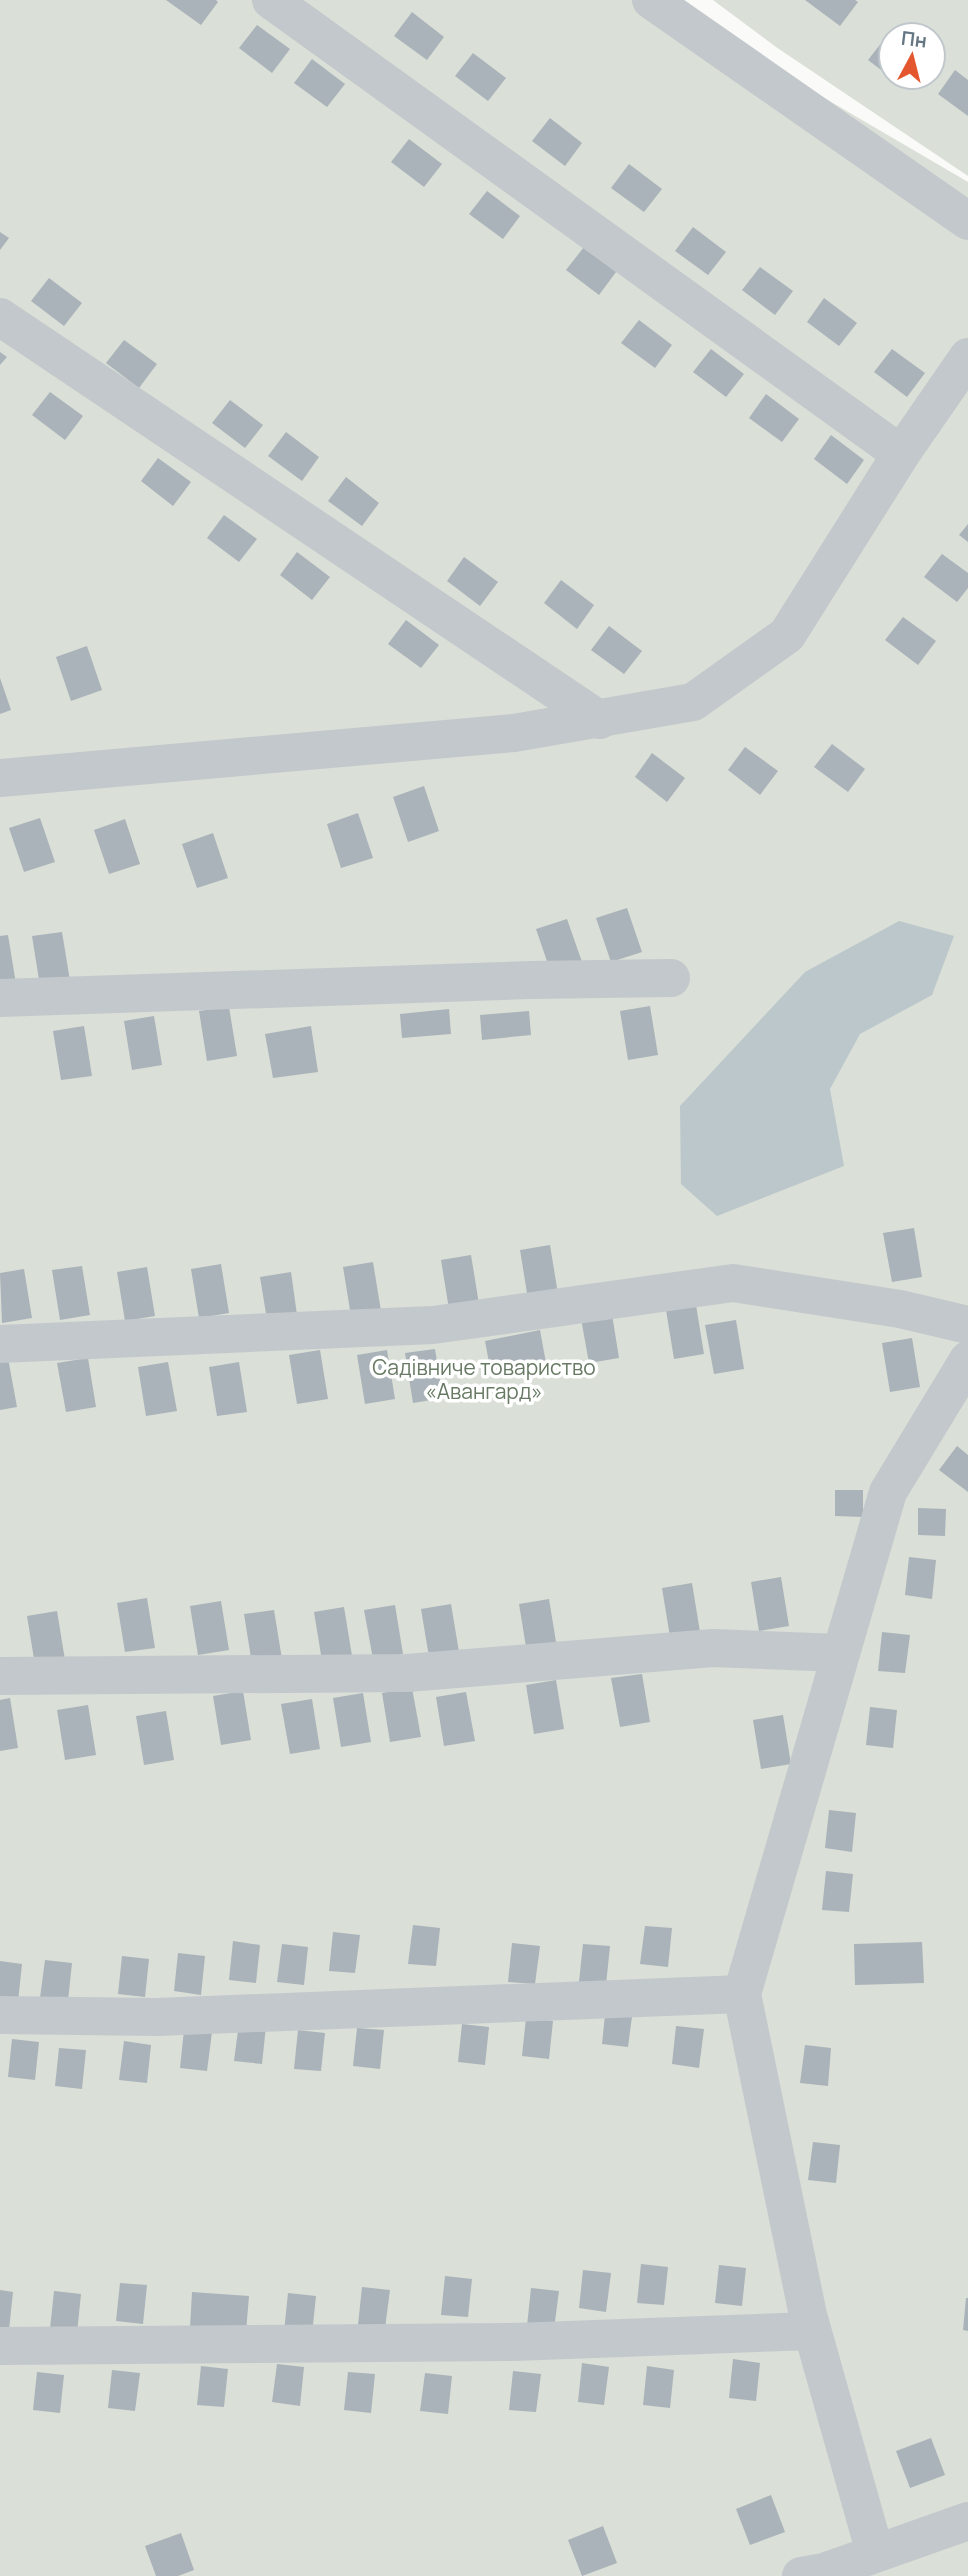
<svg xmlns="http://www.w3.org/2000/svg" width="968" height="2576" font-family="Manrope,sans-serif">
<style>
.green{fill:#dadfd7;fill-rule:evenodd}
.water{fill:#bbc7cb}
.building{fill:#aab3b9}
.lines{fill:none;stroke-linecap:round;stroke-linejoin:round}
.minor{stroke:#c3c8cc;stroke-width:38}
.labels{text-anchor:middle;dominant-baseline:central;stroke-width:7;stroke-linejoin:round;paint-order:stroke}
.park-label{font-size:21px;fill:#687a64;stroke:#fff}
</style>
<rect width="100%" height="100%" fill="#fafaf8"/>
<g class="green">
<polygon points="0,0 657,0 968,182 968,2576 0,2576"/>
<path d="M713 0H968V176L776 47ZM891 35H933V77H891Z"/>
</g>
<polygon class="water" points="899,921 954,936 932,995 860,1034 830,1089 844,1166 717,1216 681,1184 680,1106 805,972"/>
<g class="building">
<polygon points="166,0 216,0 218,2 201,25"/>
<polygon points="805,0 855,0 858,2 840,26"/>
<polygon points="412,12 444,37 427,60 394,36"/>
<polygon points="257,25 290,49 272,73 239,48"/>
<polygon points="886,37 891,41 891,77 907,77 901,85 868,60"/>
<polygon points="473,53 506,78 488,101 455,76"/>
<polygon points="312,59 345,84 327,107 294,83"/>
<polygon points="955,70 968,80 968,116 938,94"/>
<polygon points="550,118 582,143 565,166 532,141"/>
<polygon points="409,139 442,164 424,187 391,162"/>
<polygon points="629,164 662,189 644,212 611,188"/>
<polygon points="487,191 520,216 503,239 469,214"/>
<polygon points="693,227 726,252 708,275 675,251"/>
<polygon points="0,232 9,238 0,250"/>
<polygon points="584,247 616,272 599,295 566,270"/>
<polygon points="760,267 793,291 775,315 742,290"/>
<polygon points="49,278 82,303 64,326 31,301"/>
<polygon points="824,298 857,323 839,346 807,322"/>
<polygon points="639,320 672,345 655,368 621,343"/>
<polygon points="124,340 157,364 139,388 106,363"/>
<polygon points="711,349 744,374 726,397 693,372"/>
<polygon points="892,349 925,373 907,397 874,372"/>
<polygon points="0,352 7,357 0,365"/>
<polygon points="50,392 83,416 65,440 32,415"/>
<polygon points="766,394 799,419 782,442 749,418"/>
<polygon points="230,400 263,425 245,448 212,423"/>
<polygon points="286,432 319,457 302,481 268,456"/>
<polygon points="831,435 864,460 847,484 814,459"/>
<polygon points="158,458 191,482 173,506 141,481"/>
<polygon points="346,477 379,503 362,526 328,501"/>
<polygon points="224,515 257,539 239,562 207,538"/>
<polygon points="968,524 968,542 959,535"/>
<polygon points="297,552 330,577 312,600 280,575"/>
<polygon points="942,554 968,573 968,588 957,602 924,577"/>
<polygon points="464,557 498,582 480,606 447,581"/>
<polygon points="561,580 594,605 577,629 544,603"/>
<polygon points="903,617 936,641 918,665 885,640"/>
<polygon points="406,620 439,645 421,668 388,644"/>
<polygon points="609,626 642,651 624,674 591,650"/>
<polygon points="87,646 102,690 71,701 56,657"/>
<polygon points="0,678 11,710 0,714"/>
<polygon points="832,744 865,769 848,792 814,767"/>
<polygon points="745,747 778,771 760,795 728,770"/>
<polygon points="652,753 685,778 667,802 635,777"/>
<polygon points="424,786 439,831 408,842 393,797"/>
<polygon points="358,813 373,858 341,868 327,824"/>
<polygon points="40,818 55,862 24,872 9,828"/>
<polygon points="125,819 140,864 109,874 94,830"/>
<polygon points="213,833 228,878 197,888 182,844"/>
<polygon points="627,908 642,952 611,962 596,918"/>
<polygon points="567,919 582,962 551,973 536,929"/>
<polygon points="62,932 70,981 40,986 32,936"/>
<polygon points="8,935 16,984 0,987 0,936"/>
<polygon points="650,1006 658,1055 628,1060 620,1011"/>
<polygon points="229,1007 237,1056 207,1061 199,1011"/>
<polygon points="449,1009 451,1034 402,1038 400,1014"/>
<polygon points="529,1011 531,1035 482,1040 480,1015"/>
<polygon points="154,1016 162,1065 132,1070 124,1021"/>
<polygon points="84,1026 92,1076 61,1080 53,1031"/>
<polygon points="311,1026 318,1072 273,1078 265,1034"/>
<polygon points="914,1228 922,1277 892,1282 883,1233"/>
<polygon points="550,1245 558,1294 528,1299 520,1250"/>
<polygon points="471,1255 479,1304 449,1309 441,1260"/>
<polygon points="373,1262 381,1311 351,1316 343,1267"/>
<polygon points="221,1264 229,1313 199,1318 191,1269"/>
<polygon points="82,1266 90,1315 60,1320 52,1270"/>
<polygon points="147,1267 155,1316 125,1321 117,1272"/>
<polygon points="24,1269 32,1318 2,1323 0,1273"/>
<polygon points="291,1272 298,1322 268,1326 260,1277"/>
<polygon points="696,1305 704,1354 674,1359 666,1310"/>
<polygon points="611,1308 619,1358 589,1363 580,1313"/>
<polygon points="736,1320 744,1369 714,1374 705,1325"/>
<polygon points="540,1330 546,1363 491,1373 485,1341"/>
<polygon points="912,1338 920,1387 890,1392 882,1343"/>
<polygon points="435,1349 443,1398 413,1403 405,1353"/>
<polygon points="320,1350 328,1399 297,1404 289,1355"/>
<polygon points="387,1350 395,1399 365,1404 357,1355"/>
<polygon points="8,1358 17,1407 0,1410 0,1360"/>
<polygon points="88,1358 96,1407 66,1412 57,1363"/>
<polygon points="168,1362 177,1411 146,1416 138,1367"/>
<polygon points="239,1362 247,1412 217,1416 209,1367"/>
<polygon points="957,1446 968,1455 968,1492 939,1470"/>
<polygon points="835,1490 863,1490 863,1517 835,1516"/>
<polygon points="918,1508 946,1509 945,1536 918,1535"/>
<polygon points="909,1557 936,1560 932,1599 905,1595"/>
<polygon points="781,1577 789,1626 759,1631 751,1582"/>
<polygon points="692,1583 700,1632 670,1637 662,1588"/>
<polygon points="147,1598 155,1648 125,1652 117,1603"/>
<polygon points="549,1599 557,1648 527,1653 519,1604"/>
<polygon points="221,1601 229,1650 198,1655 190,1606"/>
<polygon points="451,1604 459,1652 429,1657 421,1609"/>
<polygon points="395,1605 403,1654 373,1659 364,1610"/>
<polygon points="344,1607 352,1656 322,1661 314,1612"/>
<polygon points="274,1610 282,1659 252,1664 244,1614"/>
<polygon points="57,1611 65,1660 35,1665 27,1616"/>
<polygon points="882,1632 910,1635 905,1673 878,1671"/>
<polygon points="642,1674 650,1722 620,1727 611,1678"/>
<polygon points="556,1680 564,1729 534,1734 526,1685"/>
<polygon points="412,1688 421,1737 390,1742 382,1693"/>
<polygon points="243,1691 251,1740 221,1745 213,1696"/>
<polygon points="466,1692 475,1741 444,1746 436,1697"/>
<polygon points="363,1693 371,1742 341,1747 333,1698"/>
<polygon points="10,1698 18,1748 0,1751 0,1700"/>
<polygon points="312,1699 320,1749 290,1754 281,1704"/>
<polygon points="88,1705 96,1755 65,1760 57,1710"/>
<polygon points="870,1707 897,1710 893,1748 866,1745"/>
<polygon points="166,1711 174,1760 144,1765 136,1716"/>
<polygon points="783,1715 791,1764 761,1769 753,1720"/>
<polygon points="829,1810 856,1813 852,1852 825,1848"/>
<polygon points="826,1871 853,1874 849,1912 822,1910"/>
<polygon points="413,1925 440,1928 436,1966 408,1964"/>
<polygon points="645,1926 672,1928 668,1967 640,1964"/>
<polygon points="333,1932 360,1935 355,1973 329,1971"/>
<polygon points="233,1941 260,1945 256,1983 229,1980"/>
<polygon points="922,1942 924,1983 855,1985 854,1944"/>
<polygon points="512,1943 540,1946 535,1984 508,1982"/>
<polygon points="282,1944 308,1947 304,1985 277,1982"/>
<polygon points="583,1944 610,1946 606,1985 579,1982"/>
<polygon points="178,1953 205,1956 201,1995 174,1991"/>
<polygon points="122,1956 149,1959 145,1997 118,1994"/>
<polygon points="45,1960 72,1963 68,2001 40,1998"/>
<polygon points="0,1961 22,1964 18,2002 0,2000"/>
<polygon points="606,2005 633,2009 628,2047 602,2044"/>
<polygon points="526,2018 553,2021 549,2059 522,2056"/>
<polygon points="239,2023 266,2026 262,2064 234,2061"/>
<polygon points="462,2024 489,2027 485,2065 458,2062"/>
<polygon points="676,2026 704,2029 699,2068 672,2064"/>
<polygon points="357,2028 384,2030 380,2069 353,2066"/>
<polygon points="184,2030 212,2032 207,2071 180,2068"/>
<polygon points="298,2030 325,2033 321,2071 294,2069"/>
<polygon points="12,2039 39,2042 35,2080 8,2077"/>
<polygon points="124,2041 151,2045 147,2083 119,2080"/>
<polygon points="805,2045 831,2048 828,2086 800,2083"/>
<polygon points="59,2048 86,2050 82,2089 55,2086"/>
<polygon points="813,2142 840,2145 836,2183 808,2180"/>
<polygon points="641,2264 668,2267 664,2305 637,2303"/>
<polygon points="719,2265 746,2268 742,2306 715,2303"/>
<polygon points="583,2270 611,2273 606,2312 579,2308"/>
<polygon points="445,2276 472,2279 468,2317 441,2315"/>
<polygon points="120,2283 147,2285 143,2324 116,2321"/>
<polygon points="362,2287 390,2290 385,2328 358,2325"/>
<polygon points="531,2288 559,2291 554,2329 527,2326"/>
<polygon points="0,2290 13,2292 9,2330 0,2329"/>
<polygon points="54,2291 81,2294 77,2333 50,2329"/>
<polygon points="192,2292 249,2296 246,2332 190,2328"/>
<polygon points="288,2293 316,2296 312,2334 284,2332"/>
<polygon points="966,2298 968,2298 968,2331 963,2330"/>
<polygon points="733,2359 760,2363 756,2401 729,2398"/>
<polygon points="582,2363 609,2367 604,2405 578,2402"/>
<polygon points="277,2364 304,2367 300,2406 272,2402"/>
<polygon points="201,2366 228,2369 224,2407 197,2405"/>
<polygon points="647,2366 674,2370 670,2408 643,2405"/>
<polygon points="112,2370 140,2373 135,2411 108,2408"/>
<polygon points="513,2371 541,2374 536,2412 509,2410"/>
<polygon points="37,2372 64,2375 60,2413 33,2410"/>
<polygon points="348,2372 375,2374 371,2413 344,2410"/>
<polygon points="425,2373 452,2376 448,2414 420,2411"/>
<polygon points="931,2438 945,2475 910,2488 896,2451"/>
<polygon points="771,2495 785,2532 750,2545 736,2509"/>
<polygon points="603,2526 617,2563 582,2576 568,2540"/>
<polygon points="181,2533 194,2570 178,2576 156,2576 145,2546"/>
</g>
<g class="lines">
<g class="minor">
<polyline points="271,0 901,454"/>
<polyline points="651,0 968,221"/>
<polyline points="0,317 600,720"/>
<polyline points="0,778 514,733 693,702 787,635 901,454 968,357"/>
<polyline points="0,998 531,980 671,978"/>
<polyline points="0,1344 433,1325 733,1283 900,1309 968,1325"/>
<polyline points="0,1676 407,1673 713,1648 840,1653"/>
<polyline points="0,2015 157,2017 742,1994"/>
<polyline points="0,2346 514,2342 812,2331"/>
<polyline points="875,2553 808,2315 742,1994 888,1492 968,1360"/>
<polyline points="801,2576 824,2572 968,2521"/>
</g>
</g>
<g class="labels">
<g class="park-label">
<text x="484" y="1367">Садівниче товариство<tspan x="484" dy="24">«Авангард»</tspan></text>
</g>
</g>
<g transform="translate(912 56) rotate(7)"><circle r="33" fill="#ffffff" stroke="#c1c8cd" stroke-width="2"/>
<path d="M0-5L12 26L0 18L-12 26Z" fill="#e4572e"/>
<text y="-10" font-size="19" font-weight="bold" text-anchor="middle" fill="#657683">Пн</text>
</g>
</svg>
